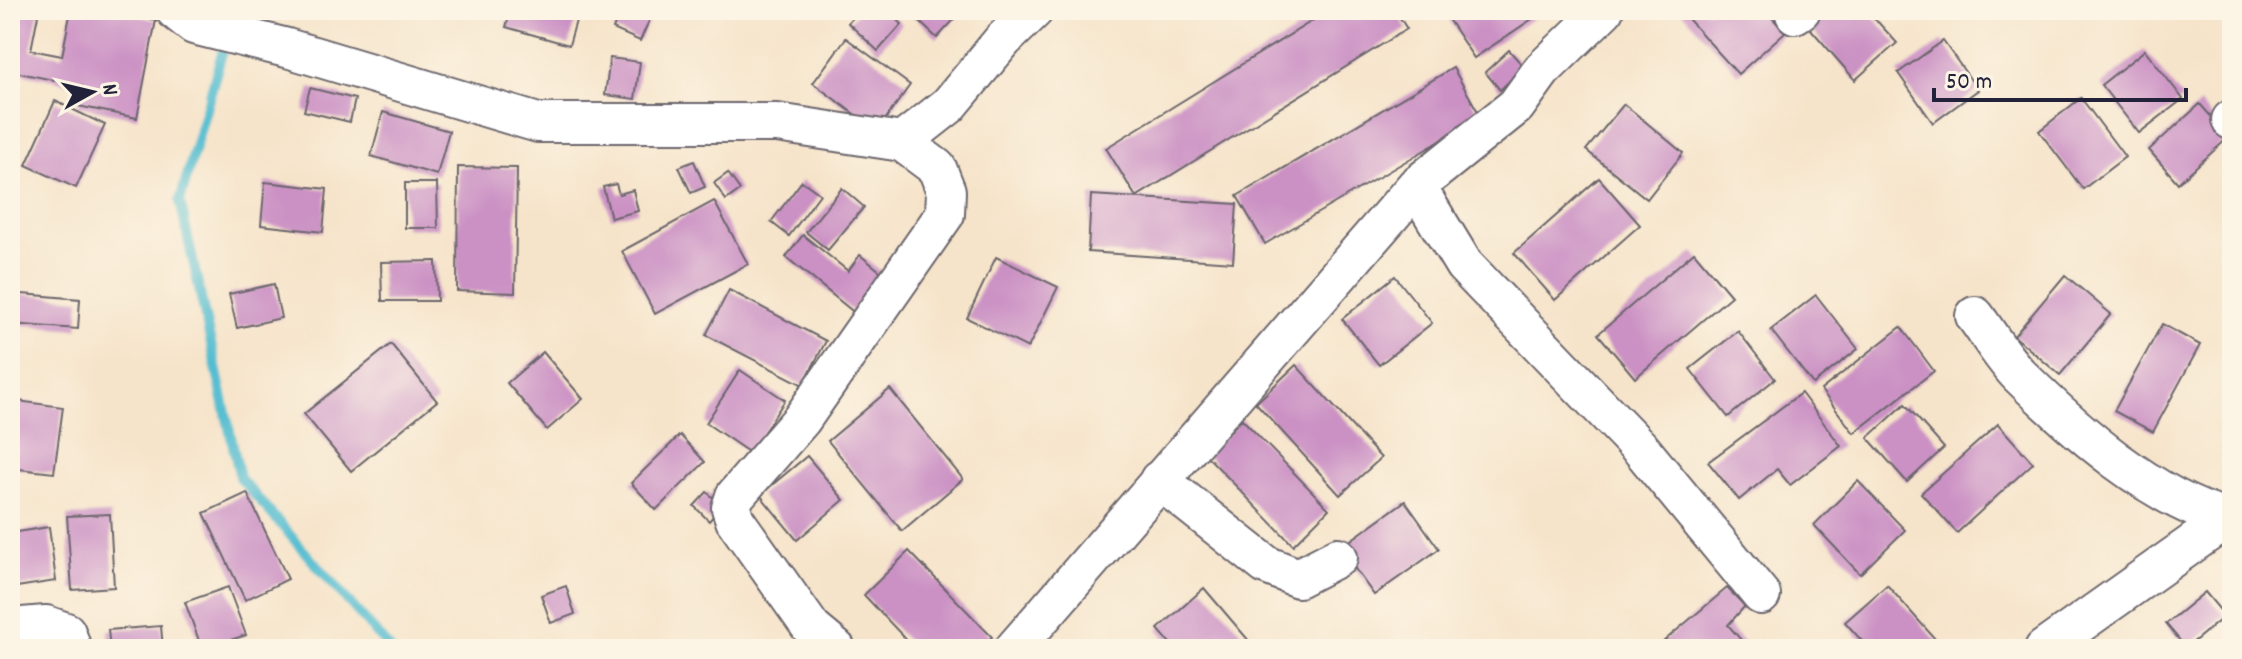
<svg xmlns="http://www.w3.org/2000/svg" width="2242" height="659" font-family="Dekko,sans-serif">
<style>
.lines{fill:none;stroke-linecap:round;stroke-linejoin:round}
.stream{stroke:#54bdd0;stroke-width:10}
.building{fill:#cb91c4}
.minor-casing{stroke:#6c666d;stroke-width:42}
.minor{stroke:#fff;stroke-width:38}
</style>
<rect width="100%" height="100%" fill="#fcf5e5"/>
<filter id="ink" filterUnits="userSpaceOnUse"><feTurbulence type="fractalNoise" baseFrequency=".0125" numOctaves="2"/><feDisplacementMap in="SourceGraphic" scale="16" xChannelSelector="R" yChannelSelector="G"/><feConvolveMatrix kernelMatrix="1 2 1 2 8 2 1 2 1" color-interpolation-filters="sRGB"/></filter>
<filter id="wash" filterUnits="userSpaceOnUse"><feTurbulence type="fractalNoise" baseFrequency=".006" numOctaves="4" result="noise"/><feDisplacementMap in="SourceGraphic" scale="32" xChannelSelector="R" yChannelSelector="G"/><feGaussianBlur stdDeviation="1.8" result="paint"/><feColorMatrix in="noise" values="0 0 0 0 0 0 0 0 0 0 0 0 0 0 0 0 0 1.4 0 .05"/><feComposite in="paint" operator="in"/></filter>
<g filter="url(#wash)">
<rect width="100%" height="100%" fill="#f6e4ca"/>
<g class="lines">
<polyline class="stream" points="234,10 180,201 240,478 390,649"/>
</g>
<g id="blocks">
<g class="building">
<polygon points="17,10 39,10 31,50 62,56 71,10 108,10 156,20 137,118 78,106 82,86 10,71 10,43"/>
<polygon points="511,10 579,10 569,45 506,27"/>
<polygon points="621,10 654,10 640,41 613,29"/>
<polygon points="860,10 887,10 902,24 878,51 848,23"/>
<polygon points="907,10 963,10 937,38"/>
<polygon points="1330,10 1395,10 1407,29 1136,197 1106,148"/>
<polygon points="1442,10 1539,10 1541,13 1474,58"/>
<polygon points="1680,10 1765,10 1785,32 1738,74"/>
<polygon points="1815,10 1867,10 1897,43 1855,80 1803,20"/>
<polygon points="846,38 910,85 877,131 813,83"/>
<polygon points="1943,41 1978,90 1933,123 1898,73"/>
<polygon points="1509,50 1524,67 1500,90 1485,72"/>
<polygon points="2145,50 2183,99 2139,133 2101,85"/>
<polygon points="610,58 640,62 635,99 605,95"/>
<polygon points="1453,68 1481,117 1265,244 1237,196"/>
<polygon points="310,88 355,99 350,122 304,111"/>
<polygon points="2081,98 2125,157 2083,189 2039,131"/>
<polygon points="55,101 105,125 76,188 26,165"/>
<polygon points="1624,104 1683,153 1647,199 1586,150"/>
<polygon points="2200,104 2229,137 2178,183 2149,150"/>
<polygon points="383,112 449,131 437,175 371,156"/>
<polygon points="694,161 705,187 691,193 679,167"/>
<polygon points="458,167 517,168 515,293 457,291"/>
<polygon points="728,173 740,190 726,200 714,183"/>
<polygon points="1599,178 1640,225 1555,300 1514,253"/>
<polygon points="802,181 820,194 789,236 771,222"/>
<polygon points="265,182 327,189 323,232 261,225"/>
<polygon points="405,183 437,183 438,228 405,228"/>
<polygon points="616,184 619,194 633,190 638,211 611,218 603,187"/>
<polygon points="842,188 864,207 828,250 806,232"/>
<polygon points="1091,195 1237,204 1233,262 1088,252"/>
<polygon points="714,201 748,264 655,314 622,251"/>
<polygon points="803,235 848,271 860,255 886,276 856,314 786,257"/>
<polygon points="1694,252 1731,296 1635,378 1598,334"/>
<polygon points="996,257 1058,287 1028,348 967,318"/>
<polygon points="436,261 437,301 382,301 381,262"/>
<polygon points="2065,275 2111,314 2060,375 2014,336"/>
<polygon points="1395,276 1432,323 1379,365 1342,319"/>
<polygon points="274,284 281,318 237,328 229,294"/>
<polygon points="729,290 826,341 803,385 706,335"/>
<polygon points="10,293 80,299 78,329 10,324"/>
<polygon points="1816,295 1858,349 1813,384 1771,330"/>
<polygon points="2162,324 2200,345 2153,432 2114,411"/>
<polygon points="1901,327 1934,371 1854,433 1821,390"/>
<polygon points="1738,331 1775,379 1728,417 1690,369"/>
<polygon points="391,344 437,401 351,471 304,414"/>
<polygon points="543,352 583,399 547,430 507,383"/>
<polygon points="1296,365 1381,458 1340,495 1256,403"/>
<polygon points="740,370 785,400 750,453 706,423"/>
<polygon points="890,389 963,479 902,531 828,441"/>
<polygon points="1801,393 1841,446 1790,485 1777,469 1739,500 1708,462"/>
<polygon points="10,400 63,407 54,473 10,468"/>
<polygon points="1905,404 1944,448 1907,482 1868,438"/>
<polygon points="1242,419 1329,509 1293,545 1206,455"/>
<polygon points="1998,424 2033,463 1957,533 1921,493"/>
<polygon points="680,435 705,462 656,510 631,483"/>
<polygon points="807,456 844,500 797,540 760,495"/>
<polygon points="1858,481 1905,530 1860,574 1814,525"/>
<polygon points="707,492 722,506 709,521 694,506"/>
<polygon points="247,493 288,579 245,600 204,513"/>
<polygon points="1405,501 1439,549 1374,595 1340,548"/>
<polygon points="110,514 114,587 72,590 67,516"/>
<polygon points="49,527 56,581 10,588 10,533"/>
<polygon points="909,551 992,637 980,649 915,649 864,595"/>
<polygon points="1887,585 1944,649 1869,649 1845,622"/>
<polygon points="566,586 575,614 551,623 541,595"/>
<polygon points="228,587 246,635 202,649 185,602"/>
<polygon points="1204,588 1256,649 1175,649 1158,629"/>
<polygon points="1727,588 1745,606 1728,625 1749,649 1671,649 1664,641"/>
<polygon points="2205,592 2225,616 2186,648 2166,624"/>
<polygon points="161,626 163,649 110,649 108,630"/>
</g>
</g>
</g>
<g filter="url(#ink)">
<use href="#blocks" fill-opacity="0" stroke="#6c666d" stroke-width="2"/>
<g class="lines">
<defs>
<g id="minor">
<polyline points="175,10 194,25 287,48 538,123 777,123 902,142 937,168 946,191 945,214 802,419 735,496 731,508 735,520 812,629 836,649"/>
<polyline points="1795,14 1801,10"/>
<polyline points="2231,120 2232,120"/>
<polyline points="902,142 949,105 1003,40 1034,10"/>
<polyline points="1416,186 1464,265 1641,449 1761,595"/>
<path d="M1975 316C1989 335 2003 359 2020 376 2076 431 2151 498 2227 519L2232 517"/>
<polyline points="1159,480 1266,565 1298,578 1338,557"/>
<polyline points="10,628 46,625 66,632 72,649"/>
<polyline points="1014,649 1416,186 1516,106 1542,70 1604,10"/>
<polyline points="2044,649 2227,519"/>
</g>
</defs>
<use href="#minor" class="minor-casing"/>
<use href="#minor" class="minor"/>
</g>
</g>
<rect width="2242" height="659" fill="none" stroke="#fcf5e5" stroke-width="40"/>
<g transform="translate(92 92) rotate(82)" stroke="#fcf5e5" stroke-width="6" paint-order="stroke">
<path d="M0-6L14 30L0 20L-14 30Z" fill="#22223b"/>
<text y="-12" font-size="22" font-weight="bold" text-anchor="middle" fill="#22223b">N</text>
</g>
<path d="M1934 88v12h252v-12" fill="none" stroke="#22223b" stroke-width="4"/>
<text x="1946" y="88" font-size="24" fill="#22223b" stroke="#fcf5e5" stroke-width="6" paint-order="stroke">50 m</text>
</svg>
